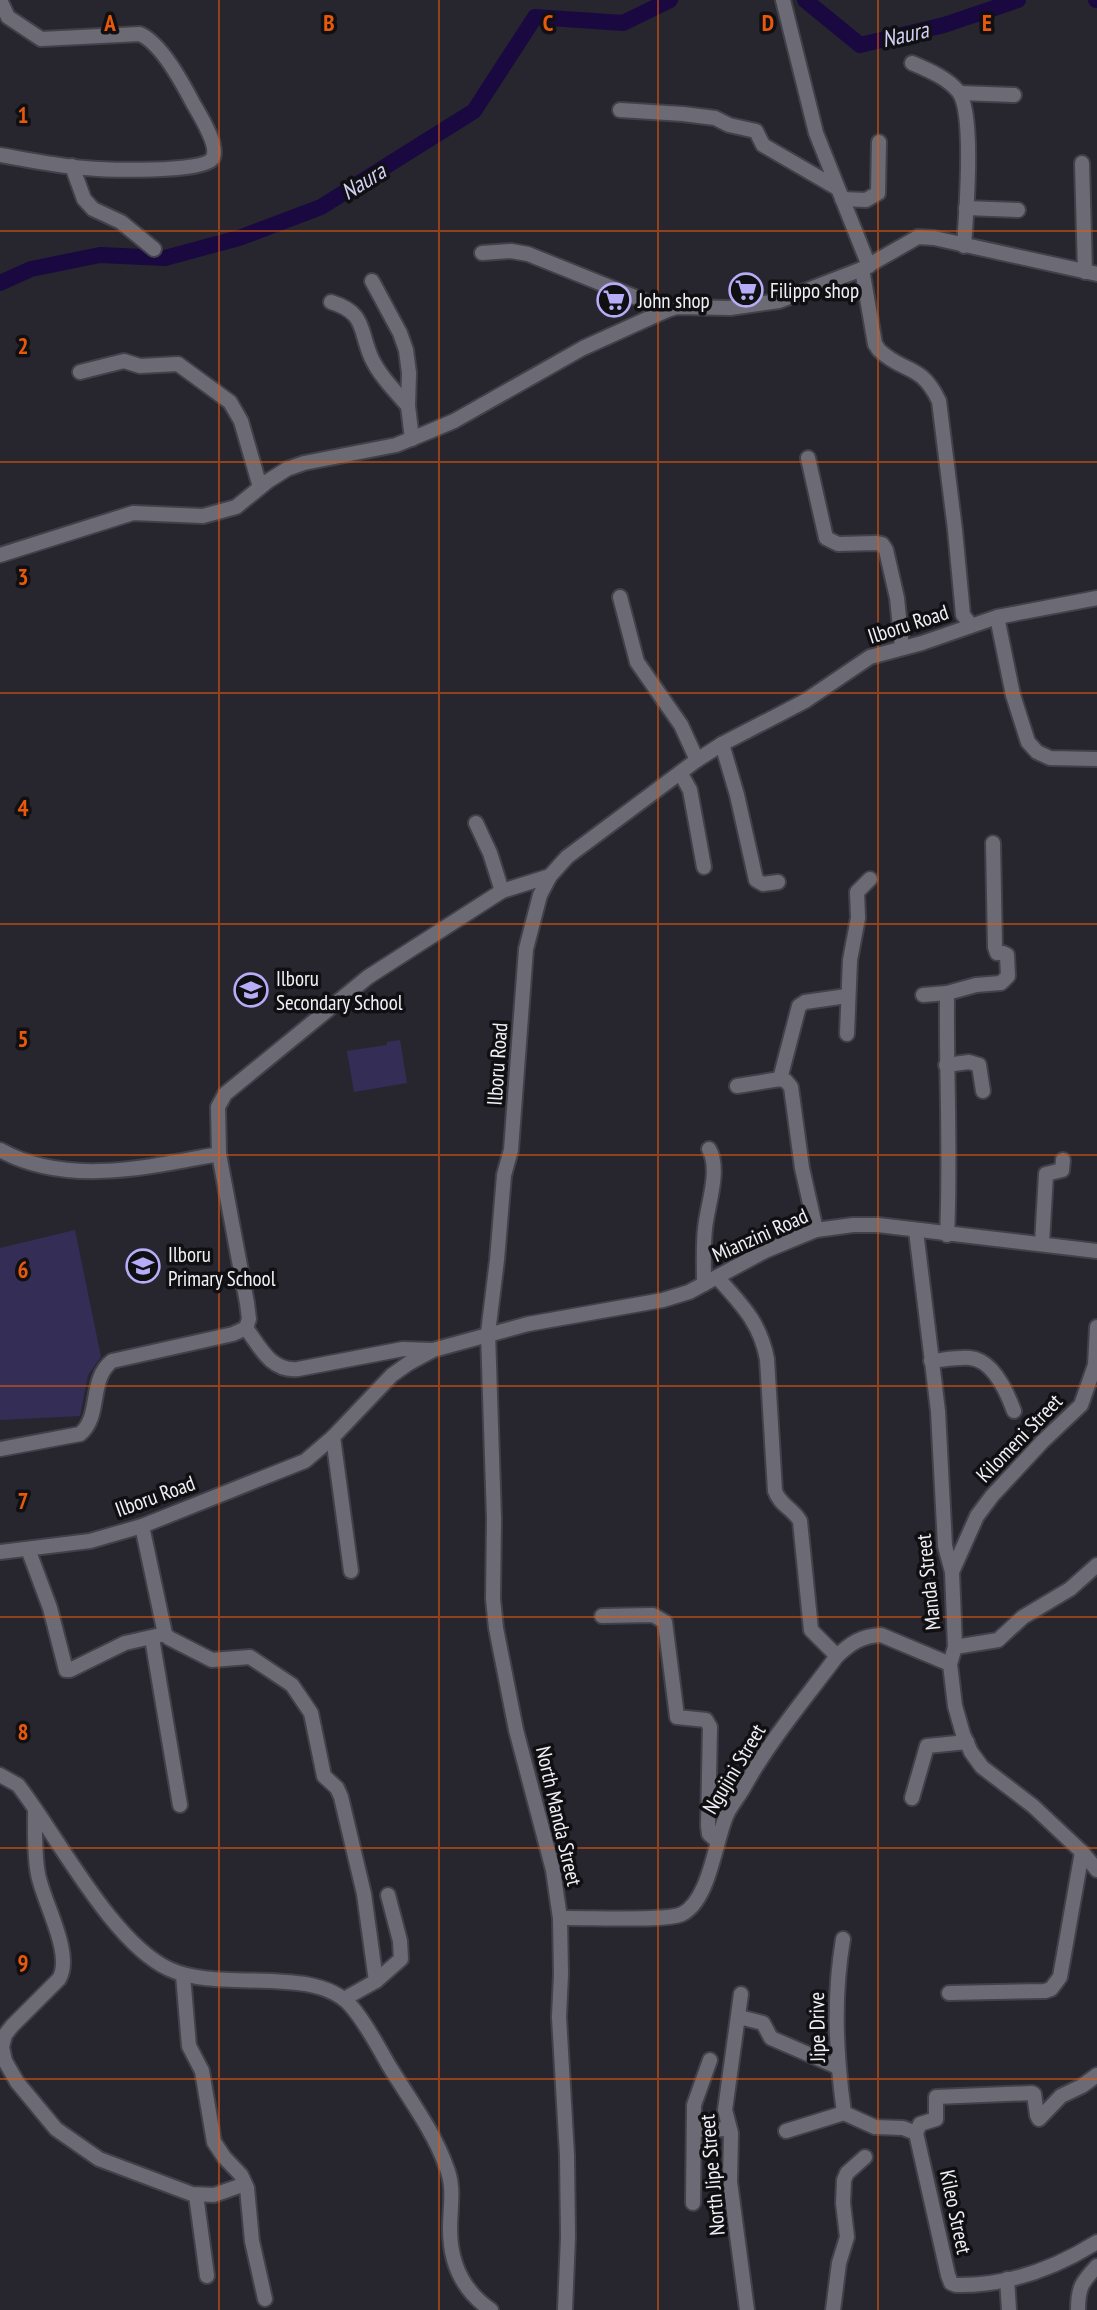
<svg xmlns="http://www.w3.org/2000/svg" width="1097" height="2310" font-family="'PT Sans Narrow',sans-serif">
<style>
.green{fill:#342e56}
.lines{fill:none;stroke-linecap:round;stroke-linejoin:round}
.river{stroke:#1a0940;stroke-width:16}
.minor-casing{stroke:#424048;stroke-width:18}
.minor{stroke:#6c6b75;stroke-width:14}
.grid{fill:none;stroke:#e8590c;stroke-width:2;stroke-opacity:0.55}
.labels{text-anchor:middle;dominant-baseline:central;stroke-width:7;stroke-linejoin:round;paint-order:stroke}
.poi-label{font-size:21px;fill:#f1f0f6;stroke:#101013;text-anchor:start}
.street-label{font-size:21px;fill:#f1f0f6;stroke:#101013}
.water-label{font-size:23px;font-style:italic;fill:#d2cff4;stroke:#101013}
.grid-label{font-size:23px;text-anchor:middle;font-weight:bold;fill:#e8590c;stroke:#101013;stroke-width:7;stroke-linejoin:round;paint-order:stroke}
</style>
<rect width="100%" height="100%" fill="#27262f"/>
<g class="green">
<polygon points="400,1040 407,1083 354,1092 347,1051 387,1045 387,1042"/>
<polygon points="75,1230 101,1357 88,1375 80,1416 0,1420 0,1248"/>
</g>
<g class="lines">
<g class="river">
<polyline points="805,0 860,45 944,25 1018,0"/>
<polyline points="1096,0 1097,0"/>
<polyline points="0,283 31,269 100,255 165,258 239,238 321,207 474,111 535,17 623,23 670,0"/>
</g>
<defs>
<g id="minor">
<path d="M0 0 8 17 41 39 140 34C162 44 183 84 194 105 201 117 220 148 212 159 202 173 105 170 85 168 57 166 28 160 0 155"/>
<polyline points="783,0 816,133 869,266"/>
<path d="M912 63C928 70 946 77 958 91 975 111 966 216 964 246"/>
<polyline points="960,93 1014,95"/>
<polyline points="620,110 683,114 715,118 729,125 756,131 763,145 837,188"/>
<polyline points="1082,163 1085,272"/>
<polyline points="72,166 84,199 93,209 121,222 154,249"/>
<polyline points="842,199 866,200 878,193 879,142"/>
<polyline points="966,208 1018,210"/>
<polyline points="482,253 511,251 528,254 667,310"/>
<path d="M862 269 875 344 879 350C904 374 920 362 939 401L955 530 963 615 971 625"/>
<polyline points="372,281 400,333 406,350 409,373 408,406 412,439"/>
<path d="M331 302C366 313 359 329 371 357 379 375 395 391 408 406"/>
<polyline points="80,372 124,361 140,366 178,364 230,402 241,421 260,487"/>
<polyline points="808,458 826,538 838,544 877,543 882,544 886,550 897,598 902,647"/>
<polyline points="0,555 133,513 203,516 236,507 268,481 287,469 304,463 396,445 428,432 454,421 583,348 667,310 677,307 730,308 779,301 862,269 918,237 934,238 1097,274"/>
<polyline points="620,597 637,662 681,725 697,760"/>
<polyline points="997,617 1013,695 1028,742 1037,752 1050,758 1097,759"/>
<polyline points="722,744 737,795 756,880 763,884 778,882"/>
<polyline points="681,774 690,790 704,867"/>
<polyline points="476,823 490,853 502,891"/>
<polyline points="923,995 947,993 976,985 1001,983 1008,976 1007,955 1003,953 997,953 995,947 993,843"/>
<polyline points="847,1034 850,960 858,918 857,892 870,879"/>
<polyline points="946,1065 969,1062 979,1065 983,1091"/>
<polyline points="780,1079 799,1006 805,1002 847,996"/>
<polyline points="737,1086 780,1079 786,1081 791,1087 802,1168 816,1230"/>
<path d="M0 1150C67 1187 148 1167 219 1154"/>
<polyline points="916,1231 938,1411 945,1546 952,1572 955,1647 950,1664 955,1706 963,1734 971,1752 982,1767 1033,1806 1082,1852 1097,1870"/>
<path d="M947 1235C951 1155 946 1074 947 993"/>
<polyline points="1042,1243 1046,1174 1062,1170 1063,1160"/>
<path d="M717 1277C741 1304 760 1322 767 1359L775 1491C780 1505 793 1509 800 1521L811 1630 837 1656"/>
<path d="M704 1284C704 1266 703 1247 705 1229 707 1206 721 1170 709 1149"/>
<path d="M246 1328C260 1347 271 1372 298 1369L403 1349 432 1350"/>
<path d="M931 1361C943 1360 957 1357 970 1358 993 1360 1007 1392 1014 1411"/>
<polyline points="333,1437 351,1571"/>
<path d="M0 1449 80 1434C102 1416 88 1380 112 1361L233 1334 246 1328 249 1319 247 1303 219 1154 218 1107 225 1094 368 977 502 891 550 876"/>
<polyline points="142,1526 165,1634 169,1638 212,1660 250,1657 292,1685 311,1713 324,1776 337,1788 341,1797 364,1894 376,1981"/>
<polyline points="28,1549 50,1608 66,1670 70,1670 125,1643 165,1634"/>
<polyline points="0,1552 90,1541 142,1526 305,1461 333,1437 392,1375 409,1363 433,1350 528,1324 663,1300 689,1292 765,1251 816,1230 853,1225 878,1225 1097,1251"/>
<polyline points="952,1572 977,1516 992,1496 1042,1442 1081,1405 1095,1365 1097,1327"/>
<polyline points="602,1616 653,1615 665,1622 677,1717 706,1720 710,1727 708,1826 709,1834 717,1841"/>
<polyline points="152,1638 180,1805"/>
<polyline points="955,1647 998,1640 1023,1617 1070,1589 1097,1565"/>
<path d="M0 1775 18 1785C57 1835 112 1943 169 1969 220 1993 314 1964 351 2006 366 2023 377 2045 388 2064 408 2097 433 2130 446 2166 455 2187 450 2206 450 2229 450 2263 463 2291 491 2310"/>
<polyline points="912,1798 927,1746 967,1742"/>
<path d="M35 1809C35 1830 34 1853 38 1874 43 1902 74 1954 59 1979L12 2026 5 2035 2 2047 5 2061 17 2082 56 2129 99 2159 192 2194 214 2195 245 2184"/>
<path d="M560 1918C585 1917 664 1922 682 1914 710 1900 715 1840 727 1814 732 1804 739 1796 744 1787 770 1740 805 1699 837 1656 851 1643 861 1636 881 1635L950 1664"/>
<path d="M843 1939C833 1999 836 2054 844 2113"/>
<polyline points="183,1975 189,2046 202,2071 214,2142 224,2157 241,2175 247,2188 252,2241 265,2299"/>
<polyline points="949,1993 1045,1991 1051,1989 1060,1977 1082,1852"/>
<polyline points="741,1994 725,2110 731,2133 730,2182 747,2310"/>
<polyline points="344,1999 376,1981 401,1959 400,1941 388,1895"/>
<polyline points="739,2017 763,2023 771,2038 838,2067"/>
<polyline points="694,2130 729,2129"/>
<path d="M786 2131 844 2113 875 2127 903 2128 916 2133 948 2275 951 2283 956 2285C1007 2286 1054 2269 1097 2242"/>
<polyline points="916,2133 920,2124 936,2119 936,2097 1032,2093 1034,2094 1037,2115 1039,2119 1061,2096 1082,2086 1097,2075"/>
<polyline points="196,2195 207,2276"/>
<polyline points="693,2203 694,2105 710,2060"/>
<polyline points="1007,2279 1009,2310"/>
<polyline points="565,2310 568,2237 567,2155 559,2017 561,1974 560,1918 553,1870 516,1730 496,1628 493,1599 494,1519 488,1333 497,1260 504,1175 511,1150 526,949 540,895 550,876 567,857 697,760 722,744 805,701 870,657 922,643 997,617 1097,598"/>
<polyline points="833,2310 839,2263 847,2237 843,2203 844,2180 847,2173 865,2157"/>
<path d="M1078 2310C1078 2287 1082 2282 1097 2266"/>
</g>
</defs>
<use href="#minor" class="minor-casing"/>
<use href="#minor" class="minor"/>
</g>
<path class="grid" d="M219 0V2310M439 0V2310M658 0V2310M878 0V2310M0 231H1097M0 462H1097M0 693H1097M0 924H1097M0 1155H1097M0 1386H1097M0 1617H1097M0 1848H1097M0 2079H1097"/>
<defs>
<symbol id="supermarket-ring" viewBox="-11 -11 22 22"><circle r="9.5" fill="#101013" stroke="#b6acf8" stroke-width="1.5"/><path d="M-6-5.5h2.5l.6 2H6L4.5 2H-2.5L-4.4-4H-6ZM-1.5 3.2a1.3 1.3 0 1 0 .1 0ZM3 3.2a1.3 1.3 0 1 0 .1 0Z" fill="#b6acf8"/></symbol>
<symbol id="school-ring" viewBox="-11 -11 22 22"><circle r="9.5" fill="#101013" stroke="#b6acf8" stroke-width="1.5"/><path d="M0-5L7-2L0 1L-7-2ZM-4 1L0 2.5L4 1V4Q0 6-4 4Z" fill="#b6acf8"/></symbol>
</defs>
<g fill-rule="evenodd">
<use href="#supermarket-ring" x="727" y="271" width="38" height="38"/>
<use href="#supermarket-ring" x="595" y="281" width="38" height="38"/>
<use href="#school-ring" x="232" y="971" width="38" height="38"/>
<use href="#school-ring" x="124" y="1247" width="38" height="38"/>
</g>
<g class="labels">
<g class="poi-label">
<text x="770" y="290">Filippo shop</text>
<text x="638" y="300">John shop</text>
<text x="276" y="978">Ilboru<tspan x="276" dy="24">Secondary School</tspan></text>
<text x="168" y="1254">Ilboru<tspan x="168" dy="24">Primary School</tspan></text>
</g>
<g class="street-label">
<text transform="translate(908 624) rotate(-18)">Ilboru Road</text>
<text transform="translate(497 1064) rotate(-86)">Ilboru Road</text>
<text transform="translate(760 1235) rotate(-24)">Mianzini Road</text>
<text transform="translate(1019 1438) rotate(-46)">Kilomeni Street</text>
<text transform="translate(155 1496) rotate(-20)">Ilboru Road</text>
<text transform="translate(928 1582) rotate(-96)">Manda Street</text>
<text transform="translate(734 1769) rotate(-59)">Ngujini Street</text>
<text transform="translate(559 1816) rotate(77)">North Manda Street</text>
<text transform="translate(817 2027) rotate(-91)">Jipe Drive</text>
<text transform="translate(712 2175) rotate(-95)">North Jipe Street</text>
<text transform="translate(956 2212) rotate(78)">Kileo Street</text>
</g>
<g class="water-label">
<text transform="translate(905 34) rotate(-13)">Naura</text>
<text transform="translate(363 181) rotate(-32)">Naura</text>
</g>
</g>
<g class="grid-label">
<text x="110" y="31">A</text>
<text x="329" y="31">B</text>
<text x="548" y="31">C</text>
<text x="768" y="31">D</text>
<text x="987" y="31">E</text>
<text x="23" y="123">1</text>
<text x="23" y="354">2</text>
<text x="23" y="585">3</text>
<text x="23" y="816">4</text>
<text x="23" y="1047">5</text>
<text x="23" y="1278">6</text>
<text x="23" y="1509">7</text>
<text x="23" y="1740">8</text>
<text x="23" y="1971">9</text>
</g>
</svg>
